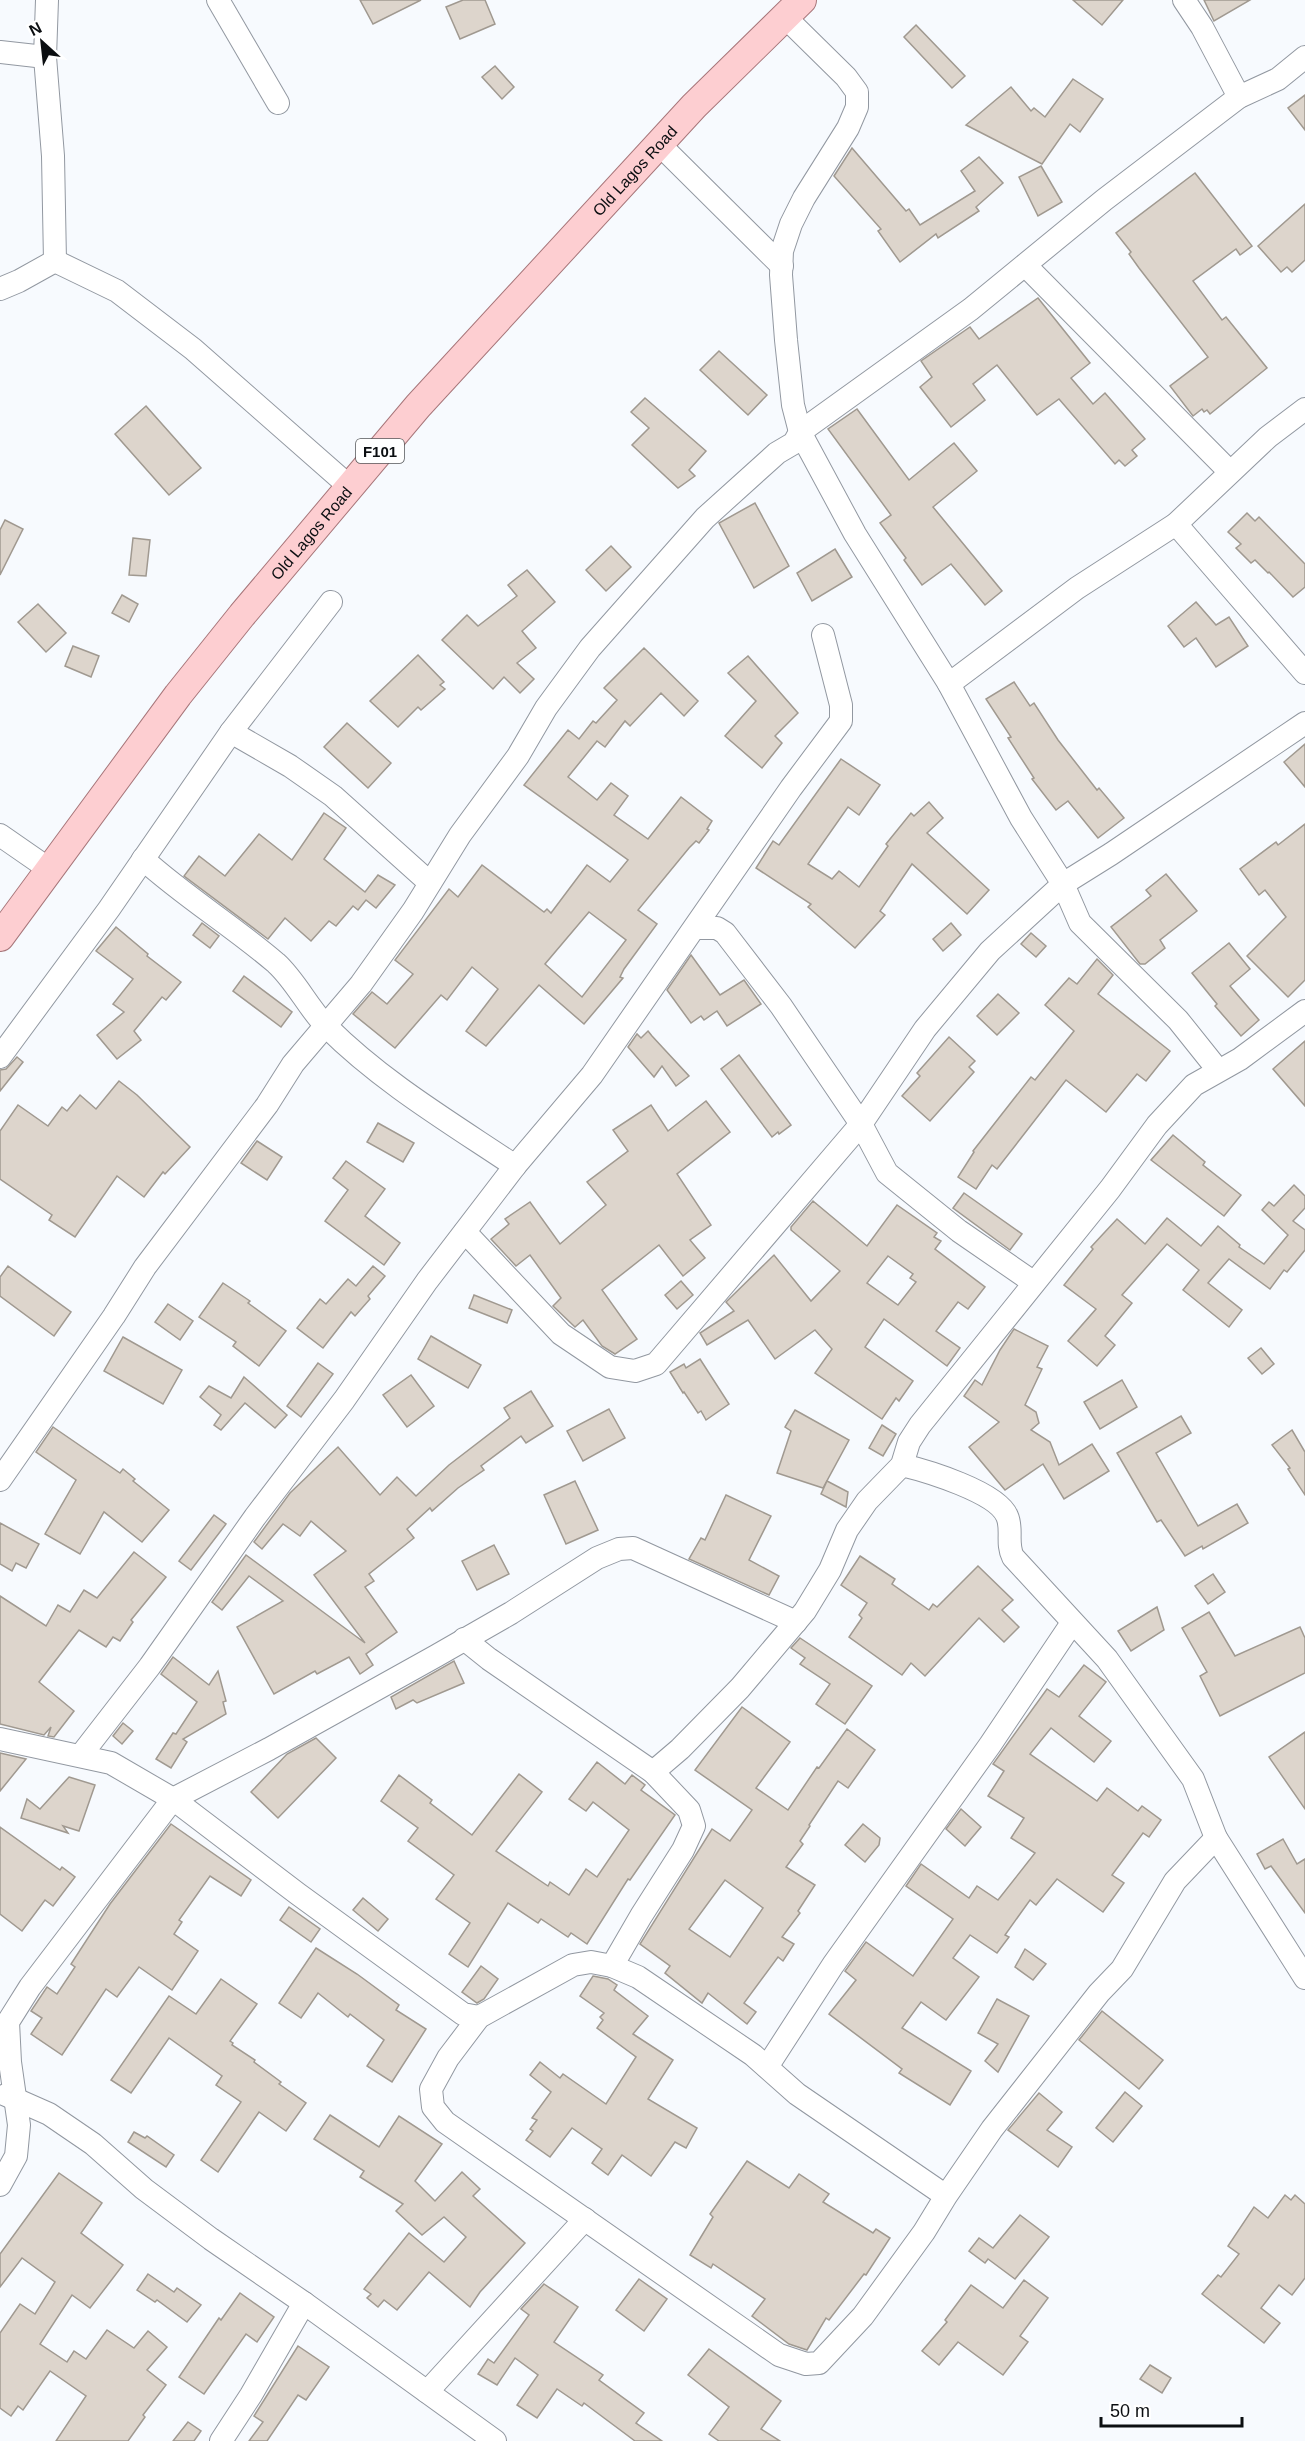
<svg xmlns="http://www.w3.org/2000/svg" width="1305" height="2441" font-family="Helvetica,sans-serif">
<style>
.building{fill:#ddd5cc;stroke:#a09990;stroke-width:1.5;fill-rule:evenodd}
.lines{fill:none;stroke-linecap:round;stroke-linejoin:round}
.minor-casing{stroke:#9298a1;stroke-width:24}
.major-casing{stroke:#a7767a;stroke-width:30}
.minor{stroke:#fff;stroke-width:22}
.major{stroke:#fdced1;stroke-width:28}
.labels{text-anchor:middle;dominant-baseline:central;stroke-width:6;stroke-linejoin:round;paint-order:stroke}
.shield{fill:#fff;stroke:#545658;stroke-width:1.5}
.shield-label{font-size:15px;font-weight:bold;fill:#0b0e11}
.street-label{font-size:16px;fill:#0b0e11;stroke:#fff}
</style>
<rect width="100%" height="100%" fill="#f7fafe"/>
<g class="building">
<polygon points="360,0 421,0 373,24"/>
<polygon points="463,0 485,0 495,24 460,39 446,7"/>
<polygon points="1073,0 1123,0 1102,25"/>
<polygon points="1204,0 1250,0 1214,21"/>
<polygon points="916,25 965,76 952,88 904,37"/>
<polygon points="495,66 514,87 502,99 482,77"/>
<polygon points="1073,79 1103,99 1080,132 1070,124 1042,164 966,125 1011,87 1031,111 1034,108 1045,117"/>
<polygon points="1305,95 1305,130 1288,108"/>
<polygon points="852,148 906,211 909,209 920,225 975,191 961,171 979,157 1003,183 976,207 979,211 938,238 936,234 900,262 878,231 881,229 834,176"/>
<polygon points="1041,166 1062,202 1038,216 1019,177"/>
<polygon points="1195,173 1252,246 1240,255 1236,249 1193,281 1222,320 1226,317 1267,368 1210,414 1207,410 1204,412 1202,409 1193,416 1170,386 1208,357 1139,268 1129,254 1131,252 1116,233"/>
<polygon points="1305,204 1305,260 1292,272 1287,267 1281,272 1258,246"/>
<polygon points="1038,298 1090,363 1071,378 1093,404 1105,393 1145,439 1132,450 1137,456 1125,466 1119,460 1115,464 1059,399 1037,415 997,365 973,384 985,400 951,427 920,387 932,377 921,361 970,327 979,339"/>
<polygon points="719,351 767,395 748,415 700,370"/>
<polygon points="645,398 706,451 689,470 695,476 678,488 632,445 649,428 631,412"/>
<polygon points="146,406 201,468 169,495 115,434"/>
<polygon points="857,409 909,480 954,443 977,471 933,507 1002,591 985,605 951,564 922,585 904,560 906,558 880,523 891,515 828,429"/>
<polygon points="755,503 789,566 754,588 719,523"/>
<polygon points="1247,513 1255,521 1259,517 1305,564 1305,587 1293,597 1269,572 1268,573 1255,560 1251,563 1236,548 1241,544 1228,532"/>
<polygon points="5,520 23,529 0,575 0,530"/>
<polygon points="133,538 150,540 146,576 129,575"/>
<polygon points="611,546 631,567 606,591 586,570"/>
<polygon points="835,549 852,577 812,601 797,573"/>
<polygon points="527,570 555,602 522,631 536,648 517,663 534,679 520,693 504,677 493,689 442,640 467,615 478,626 517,596 508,585"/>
<polygon points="122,595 138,604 129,622 112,613"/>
<polygon points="1196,602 1216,625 1229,617 1248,646 1216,667 1196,638 1184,647 1168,626"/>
<polygon points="38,604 66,633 46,652 18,622"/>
<polygon points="73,646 99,656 91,677 65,666"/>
<path d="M644 648 698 701 684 716 661 693 630 726 625 721 605 747 597 741 568 777 597 800 611 783 628 796 614 815 648 839 681 797 712 821 707 829 709 830 699 843 696 841 689 848 638 910 657 924 624 969 620 977 623 978 584 1024 539 985 486 1046 466 1031 498 989 472 967 447 1000 441 995 395 1048 353 1014 372 992 387 1004 413 974 395 960 449 889 458 897 482 865 544 912 547 909 551 913 587 865 610 882 628 860 524 785 568 730 579 739 593 721 596 723 617 700 604 688ZM589 912 626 940 582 997 545 964Z"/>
<polygon points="418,655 444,682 440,685 445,689 421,710 418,707 398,727 370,701"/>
<polygon points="748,656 798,713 775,736 782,743 762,768 725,736 756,701 728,673"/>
<polygon points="1014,682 1030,706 1034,703 1058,740 1097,790 1099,788 1124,818 1098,838 1068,801 1056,810 1032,779 1034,778 1008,738 1011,737 986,699"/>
<polygon points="347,723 391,763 368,788 324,747"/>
<polygon points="1305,744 1305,787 1284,762"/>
<polygon points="841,759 880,785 859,815 848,807 808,864 832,879 839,871 859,887 888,846 886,844 911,813 914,816 929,802 943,818 927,833 989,890 967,914 912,864 880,911 885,915 855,948 808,907 811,904 756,868 773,841 779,845"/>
<polygon points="324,813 346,828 324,859 365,892 378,875 395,885 376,908 366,900 358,910 353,906 336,926 329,921 311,941 285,918 268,939 184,876 199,856 225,876 259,834 292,860"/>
<polygon points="1305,824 1305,980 1288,997 1247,956 1286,917 1265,890 1259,895 1240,869 1276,842 1278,845"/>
<polygon points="1166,874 1197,911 1160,940 1165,948 1145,964 1140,964 1111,927 1151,896 1146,890"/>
<polygon points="202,923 219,936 210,948 193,935"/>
<polygon points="951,923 961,935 943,951 933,939"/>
<polygon points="116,927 148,954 147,956 181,982 166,1000 162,997 134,1031 141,1040 117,1059 97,1035 124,1012 113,1004 133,979 96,951"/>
<polygon points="1031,933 1046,946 1036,957 1021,944"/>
<polygon points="1229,943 1250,969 1230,986 1259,1020 1241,1036 1215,1006 1217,1004 1192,973"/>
<polygon points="691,955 720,995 744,980 761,1004 727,1026 717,1011 704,1020 701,1016 691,1023 667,990"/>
<polygon points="1097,959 1113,975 1098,994 1170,1051 1146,1081 1137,1074 1106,1112 1066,1080 997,1169 992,1165 976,1189 958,1177 974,1152 973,1151 1031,1077 1035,1080 1074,1031 1045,1005 1069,978 1077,984"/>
<polygon points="244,976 292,1012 281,1027 233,991"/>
<polygon points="998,994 1019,1013 997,1035 977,1016"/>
<polygon points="648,1031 652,1036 689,1076 676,1086 662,1066 654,1077 628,1047 637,1034 641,1038"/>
<polygon points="949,1037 975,1061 969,1067 974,1072 930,1121 902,1096 920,1076 917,1073"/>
<polygon points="1305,1041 1305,1106 1273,1069"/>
<polygon points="739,1055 791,1125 779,1134 778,1132 772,1137 721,1069"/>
<polygon points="17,1057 23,1062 0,1091 0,1070 6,1069"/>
<polygon points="119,1081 137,1095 190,1147 165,1174 163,1172 144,1197 117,1176 75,1237 49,1220 52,1215 0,1179 0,1131 18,1105 48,1126 62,1107 67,1111 80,1095 96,1109"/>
<polygon points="706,1101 730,1132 677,1174 711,1225 690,1240 705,1258 683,1276 659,1245 602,1290 637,1339 615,1354 602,1346 583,1320 575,1327 553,1306 561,1298 530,1255 516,1266 491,1239 509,1224 505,1219 530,1202 560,1244 606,1205 587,1182 628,1151 613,1130 651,1105 668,1131"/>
<polygon points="378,1123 414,1143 403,1162 367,1142"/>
<polygon points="1173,1135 1205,1162 1203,1165 1241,1195 1224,1216 1151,1160"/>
<polygon points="257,1141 282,1157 267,1180 241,1163"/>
<polygon points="346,1161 385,1189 365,1216 400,1243 384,1265 325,1221 348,1190 333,1178"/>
<polygon points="1294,1185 1305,1196 1305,1208 1293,1221 1305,1230 1305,1250 1287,1272 1284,1270 1270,1289 1229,1259 1208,1283 1242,1310 1229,1327 1183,1290 1199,1270 1167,1244 1122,1295 1132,1303 1105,1336 1115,1345 1097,1366 1068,1341 1096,1309 1064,1285 1093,1249 1091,1247 1117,1219 1145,1244 1167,1218 1201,1246 1218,1226 1240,1245 1239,1247 1264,1264 1288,1235 1262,1210 1269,1202 1274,1206"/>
<polygon points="964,1193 1022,1234 1010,1250 953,1208"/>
<path d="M813 1201 867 1246 897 1205 937 1233 934 1237 941 1241 935 1249 985 1287 968 1309 958 1302 936 1331 960 1348 947 1366 884 1319 865 1347 913 1381 899 1401 896 1398 882 1419 815 1373 832 1349 815 1330 775 1359 748 1320 707 1345 700 1333 734 1311 726 1302 774 1255 811 1301 840 1271 791 1230V1227ZM888 1256 913 1274 910 1278 916 1282 898 1305 867 1283Z"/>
<polygon points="8,1266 71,1312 54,1336 0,1296 0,1277"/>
<polygon points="373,1266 385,1276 368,1296 370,1299 355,1316 351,1312 323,1348 297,1328 320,1299 326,1304 348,1279 356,1286"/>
<polygon points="681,1281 693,1295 677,1309 665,1295"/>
<polygon points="223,1283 250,1301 248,1303 286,1331 259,1366 233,1346 236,1342 199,1317"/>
<polygon points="474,1295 512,1310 507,1323 469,1308"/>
<polygon points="168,1304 193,1321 180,1340 155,1322"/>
<polygon points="1014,1329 1048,1346 1037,1367 1042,1369 1025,1405 1036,1412 1039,1423 1031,1430 1050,1442 1059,1465 1092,1444 1109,1471 1064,1499 1043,1464 1005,1490 969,1447 999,1422 964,1396 975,1380 982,1385 1000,1350"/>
<polygon points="431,1336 481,1365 468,1388 418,1359"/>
<polygon points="123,1337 182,1370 163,1404 104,1371"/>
<polygon points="1261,1348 1274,1364 1262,1374 1248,1358"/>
<polygon points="700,1359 729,1404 706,1420 701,1411 698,1413 684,1392 683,1393 670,1372 684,1364 686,1368"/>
<polygon points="318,1363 333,1374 301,1417 287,1406"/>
<polygon points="411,1375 434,1406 407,1427 383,1395"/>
<polygon points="244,1377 287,1415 275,1428 245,1403 221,1430 214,1425 221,1415 200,1397 209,1386 231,1398"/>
<polygon points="1122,1380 1137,1407 1100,1429 1084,1402"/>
<polygon points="531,1391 553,1426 526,1443 521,1436 481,1466 484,1470 458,1488 432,1511 430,1508 407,1529 414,1538 369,1574 374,1581 365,1587 397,1632 366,1654 373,1665 360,1674 349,1657 317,1674 315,1671 274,1694 237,1627 283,1601 249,1576 222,1610 212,1602 246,1555 365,1643 314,1575 346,1551 311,1521 300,1536 283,1524 262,1549 254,1542 290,1493 338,1447 380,1495 397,1477 416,1496 449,1465 510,1418 504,1408"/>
<polygon points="609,1409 625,1438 583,1461 567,1431"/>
<polygon points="795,1410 849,1440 823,1488 777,1473 791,1431 785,1427"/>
<polygon points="1181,1416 1191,1433 1156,1453 1198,1526 1237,1504 1248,1523 1203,1549 1202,1546 1185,1556 1161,1520 1157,1522 1117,1453"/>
<polygon points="882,1425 896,1434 883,1456 869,1448"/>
<polygon points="53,1427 120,1473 123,1469 135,1479 133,1481 169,1510 142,1542 104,1512 80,1554 45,1534 76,1480 36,1452"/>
<polygon points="1292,1430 1305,1452 1305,1495 1288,1469 1290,1468 1272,1445"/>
<polygon points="575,1481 598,1530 566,1544 544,1495"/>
<polygon points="827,1481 848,1492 846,1507 821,1494"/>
<polygon points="726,1495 771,1516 749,1560 779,1576 769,1595 689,1559 701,1538 705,1540"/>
<polygon points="214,1515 226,1524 191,1570 179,1561"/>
<polygon points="0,1523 39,1544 26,1568 16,1563 12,1571 0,1564"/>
<polygon points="494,1545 509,1574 477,1590 462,1561"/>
<polygon points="134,1552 166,1577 131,1620 133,1622 120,1641 113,1637 106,1647 79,1630 39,1682 74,1711 54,1737 48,1736 51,1727 44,1735 0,1724 0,1596 46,1626 58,1605 70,1612 84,1590 97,1598"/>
<polygon points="860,1556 895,1579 892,1584 929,1610 933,1604 937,1607 978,1566 1013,1600 1002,1610 1019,1627 1004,1642 979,1618 925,1676 911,1663 902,1675 849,1637 862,1618 859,1615 867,1603 841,1585"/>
<polygon points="1213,1574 1225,1592 1208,1604 1195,1586"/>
<polygon points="1157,1607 1164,1630 1131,1651 1118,1631"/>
<polygon points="1209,1612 1235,1656 1300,1627 1305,1638 1305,1673 1220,1716 1200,1676 1207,1672 1182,1628"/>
<polygon points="800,1638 872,1686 845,1724 816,1704 830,1684 800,1664 805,1658 791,1648"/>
<polygon points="173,1657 209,1685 218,1671 226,1701 223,1702 226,1714 183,1739 187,1742 171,1768 156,1759 173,1733 176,1734 197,1702 161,1674"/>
<polygon points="454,1661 464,1683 417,1703 413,1700 396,1709 391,1697"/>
<polygon points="1084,1665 1106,1682 1079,1716 1111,1741 1094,1762 1051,1728 1030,1754 1097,1801 1107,1788 1138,1811 1142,1806 1161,1820 1149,1837 1143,1833 1112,1875 1124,1883 1103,1912 1057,1879 1036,1905 1030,1900 1005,1935 1009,1937 997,1953 970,1935 953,1958 979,1977 946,2020 921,2002 902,2028 971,2071 950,2105 899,2073 902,2069 829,2014 856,1980 845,1971 866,1942 913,1976 953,1919 906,1886 921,1864 969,1898 977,1886 998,1900 1035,1853 1011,1838 1024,1818 988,1796 1004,1771 993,1764 1047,1689 1059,1697"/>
<path d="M742 1707 790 1742 756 1788 788 1810 817 1767 819 1768 847 1729 875 1750 848 1788 838 1781 809 1825 810 1826 800 1841 803 1844 786 1867 815 1885 798 1911 800 1913 782 1937 794 1944 783 1961 778 1957 744 2003 756 2012 747 2024 708 1993 702 2003 665 1973 670 1966 640 1944 712 1829 730 1841 752 1810 695 1770ZM725 1880 763 1908 730 1957 689 1929Z"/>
<polygon points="123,1723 133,1731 122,1744 113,1736"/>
<polygon points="1305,1732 1305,1809 1269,1757"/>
<polygon points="316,1738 336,1758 278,1818 251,1792 287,1754"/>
<polygon points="0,1753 26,1759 0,1791"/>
<polygon points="597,1762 625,1784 632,1775 645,1785 641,1790 675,1815 630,1880 628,1879 587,1944 571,1933 568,1937 541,1919 538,1923 508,1903 468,1967 449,1954 470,1923 436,1899 454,1875 408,1841 418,1828 381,1801 399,1775 432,1800 430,1803 472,1835 519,1774 542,1792 496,1851 548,1886 550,1882 569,1895 586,1869 597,1877 629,1830 593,1802 586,1811 569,1799"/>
<polygon points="69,1777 95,1785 79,1831 63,1826 68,1833 21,1818 27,1799 40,1809"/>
<polygon points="961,1809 981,1827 965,1846 946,1829"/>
<polygon points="171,1824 251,1880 241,1896 210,1876 179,1920 182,1922 174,1934 198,1951 172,1990 139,1967 117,1997 106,1989 62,2055 31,2034 42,2018 31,2011 47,1987 57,1994 75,1967 71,1964 110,1904"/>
<polygon points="863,1824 880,1838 879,1845 865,1862 845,1845"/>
<polygon points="0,1827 60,1870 62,1867 75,1877 53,1906 45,1900 22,1931 0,1914"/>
<polygon points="1283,1839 1297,1864 1305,1859 1305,1913 1271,1866 1265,1869 1257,1854"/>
<polygon points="363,1898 388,1919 378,1931 353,1910"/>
<polygon points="289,1907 320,1929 311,1942 280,1920"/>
<polygon points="316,1948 357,1974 399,2005 396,2010 426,2029 392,2082 367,2066 384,2040 350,2014 348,2017 318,1993 301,2018 279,2003"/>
<polygon points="1025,1949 1046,1964 1033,1980 1015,1967"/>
<polygon points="481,1966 498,1979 484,1999 477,2003 462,1992"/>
<polygon points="593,1976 608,1979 617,1985 614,1990 648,2016 633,2034 673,2060 648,2099 697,2128 686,2148 675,2142 651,2176 622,2155 608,2175 592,2163 602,2149 572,2128 550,2157 526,2140 533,2131 530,2129 537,2120 532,2118 551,2092 530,2075 540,2062 560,2078 563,2074 606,2104 636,2057 597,2028 603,2020 600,2017 604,2013 580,1996"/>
<polygon points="221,1979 257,2004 230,2041 233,2043 232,2045 255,2060 254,2062 281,2082 279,2084 306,2103 286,2131 259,2112 218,2172 201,2160 241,2102 216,2085 222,2076 169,2038 131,2093 111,2080 169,1996 196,2014"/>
<polygon points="997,1999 1029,2016 998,2072 985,2061 998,2044 978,2033"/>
<polygon points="1102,2011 1163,2060 1139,2089 1079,2040"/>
<polygon points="1125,2092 1142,2106 1113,2142 1096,2128"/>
<polygon points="1039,2093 1062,2112 1047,2130 1072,2147 1058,2167 1008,2130"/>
<polygon points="330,2115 379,2147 399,2116 442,2144 415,2181 435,2201 462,2172 480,2189 473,2196 525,2243 480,2292 470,2307 429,2272 397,2310 384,2300 378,2307 367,2298 371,2294 364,2289 409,2233 444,2262 466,2237 444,2217 422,2235 396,2211 403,2204 360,2177 364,2171 314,2139"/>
<polygon points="134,2132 145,2138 147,2136 174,2155 166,2167 128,2142"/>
<polygon points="747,2161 789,2188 799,2174 829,2194 823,2202 873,2233 876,2229 890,2238 866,2275 864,2274 829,2320 826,2318 807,2350 789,2344 752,2316 765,2299 713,2264 711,2268 690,2255 713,2217 710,2214"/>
<polygon points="59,2173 102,2203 81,2233 123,2265 90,2308 72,2295 40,2344 67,2362 74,2351 86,2359 107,2330 134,2348 148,2331 167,2347 147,2370 166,2385 143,2415 145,2417 128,2441 56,2441 86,2396 50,2371 23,2410 18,2406 11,2416 0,2408 0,2333 20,2304 35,2314 55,2282 22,2258 0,2287 0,2254"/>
<polygon points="1285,2195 1291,2200 1295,2195 1305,2204 1305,2278 1292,2295 1279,2285 1261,2308 1280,2323 1264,2343 1202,2294 1218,2275 1221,2277 1239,2254 1228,2246 1254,2207 1268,2218"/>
<polygon points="1020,2215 1049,2237 1015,2279 988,2259 985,2263 969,2251 979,2238 993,2248"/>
<polygon points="148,2274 174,2292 177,2288 201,2305 187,2322 157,2300 155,2302 137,2290"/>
<polygon points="639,2279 667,2299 644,2331 616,2310"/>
<polygon points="1024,2280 1048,2298 1020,2336 1028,2342 1003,2375 958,2342 939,2365 922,2351 947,2322 945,2320 971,2285 1003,2308"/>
<polygon points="544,2284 578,2307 554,2342 603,2375 599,2380 644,2413 636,2423 662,2441 635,2441 584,2403 582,2406 557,2389 537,2418 517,2405 538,2375 515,2358 497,2385 478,2374 488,2359 494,2363 529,2315 521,2309"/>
<polygon points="240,2293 274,2317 257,2342 246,2334 204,2394 179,2377 219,2318 221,2320"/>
<polygon points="298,2346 329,2367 306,2400 298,2395 267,2441 249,2441 263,2422 254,2416"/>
<polygon points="709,2349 781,2401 761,2429 780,2441 719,2441 709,2434 729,2407 688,2375"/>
<polygon points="1150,2365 1171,2378 1162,2393 1140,2379"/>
<polygon points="188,2422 201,2431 194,2441 173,2441"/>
</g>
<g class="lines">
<defs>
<g id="minor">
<polyline points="47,0 45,57 53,156 55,261"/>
<polyline points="218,0 278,103"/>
<polyline points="1184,0 1202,27 1239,97"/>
<polyline points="785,17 846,77 857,92 857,107 848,128 804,198 791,224 782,251 781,275 786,340 793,405 800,432 855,534 949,684 1021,818 1063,884 1080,923 1178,1020 1218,1070"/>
<polyline points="0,52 45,57"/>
<polyline points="659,144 782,266"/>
<polyline points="55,261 117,291 193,349 350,487"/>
<polyline points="1026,266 1230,472"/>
<polyline points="0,289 19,281 55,261"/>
<polyline points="1176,524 1305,673"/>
<polyline points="949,684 1077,588 1176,524 1268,437 1305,409"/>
<polyline points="231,732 290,766 333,796 430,883"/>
<polyline points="0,835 49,869"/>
<path d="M143 859C185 897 233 926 276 963 296 981 308 1008 327 1027 382 1082 451 1123 515 1166"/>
<polyline points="696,928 717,928 725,933 781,1006 861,1124 887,1173 959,1231 1033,1282"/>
<polyline points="0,1057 109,909 231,732 331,602"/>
<polyline points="465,1232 561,1334 610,1367 635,1371 656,1364 861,1124 925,1029 990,951 1063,884 1111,854 1305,723"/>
<path d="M902 1465C927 1471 997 1492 1007 1516 1013 1529 1006 1543 1013 1557L1107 1659 1193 1779 1216 1838 1305 1978"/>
<polyline points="0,1480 114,1316 145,1267 267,1105 293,1064 361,984 413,911 460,835 518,756 546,708 590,648 705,518 777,453 794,443 800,432 971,309 1104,200 1239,97 1278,79 1305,57"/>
<polyline points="464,1639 489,1659 653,1772 689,1810 694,1826 683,1850 641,1916 612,1966"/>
<polyline points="0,1739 111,1763 173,1799 298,1894 463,2014 479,2017"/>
<polyline points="81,1755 150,1666 255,1517 344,1400 427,1281 515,1166 592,1075 791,788 841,721 841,705 823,635"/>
<polyline points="653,1772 680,1749 740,1688 805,1611 830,1570 847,1530 867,1501 902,1465 909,1442 920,1425 1110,1189 1157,1125 1194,1085 1240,1059 1305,1011"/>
<polyline points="767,2067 833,1965 990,1745 1072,1623"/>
<polyline points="6,2095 49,2114 93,2144 144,2189 211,2239 304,2303 495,2441"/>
<polyline points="0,2185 16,2156 19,2125 10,2062 8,2022 30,1987 173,1799 269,1749 436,1656 511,1613 597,1558 619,1549 633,1548 796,1622"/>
<polyline points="946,2196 797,2094 753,2055 638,1977 612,1966 591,1962 573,1965 479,2017 448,2058 431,2089 433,2107 445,2122 779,2355 806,2364 819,2363 863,2316 924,2232 946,2196 992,2129 1099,1993 1122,1969 1175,1881 1216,1838"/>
<polyline points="427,2392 585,2219"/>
<polyline points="221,2441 251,2395 304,2303"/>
</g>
<g id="major">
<path id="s1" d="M0 937 178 695 242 615 418 406 694 106 802 0"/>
</g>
</defs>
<use href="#minor" class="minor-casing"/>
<use href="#major" class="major-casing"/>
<use href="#minor" class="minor"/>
<use href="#major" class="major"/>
</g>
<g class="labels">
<rect class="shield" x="356" y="439" width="48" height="24" rx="4.5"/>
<g class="shield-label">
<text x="380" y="451">F101</text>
</g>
<g class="street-label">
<text stroke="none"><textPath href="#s1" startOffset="996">Old Lagos Road</textPath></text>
<text stroke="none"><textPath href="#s1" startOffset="510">Old Lagos Road</textPath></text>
</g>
</g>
<g transform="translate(42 42) rotate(333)" stroke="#ffffff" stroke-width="4.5" paint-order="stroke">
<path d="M0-4.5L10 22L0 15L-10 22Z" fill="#0b0e11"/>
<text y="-9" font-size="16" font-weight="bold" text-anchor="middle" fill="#0b0e11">N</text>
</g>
<path d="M1101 2417v9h141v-9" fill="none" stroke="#0b0e11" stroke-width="3"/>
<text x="1110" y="2417" font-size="18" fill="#0b0e11" stroke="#ffffff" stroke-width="4.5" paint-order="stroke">50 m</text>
</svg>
